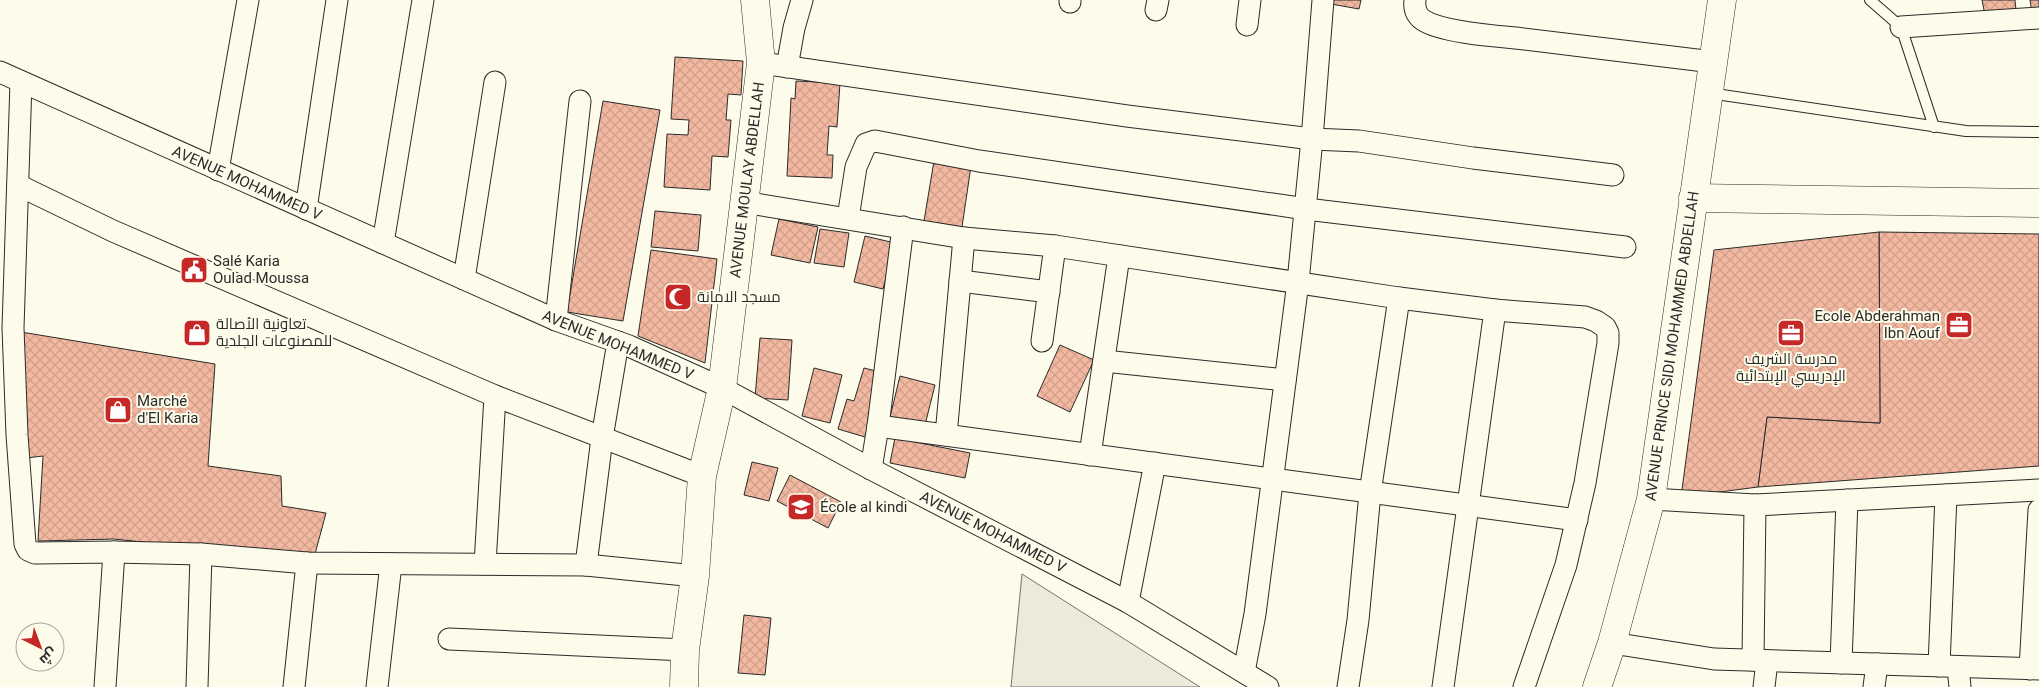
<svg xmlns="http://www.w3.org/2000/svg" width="2039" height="687" font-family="Roboto,Cairo,sans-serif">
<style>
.parking{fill:#eceadb;stroke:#74746e}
.building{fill:url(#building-cross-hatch);stroke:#2b2b2b}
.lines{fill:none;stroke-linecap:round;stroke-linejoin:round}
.lane-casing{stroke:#2b2b2b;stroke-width:12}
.street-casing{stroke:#2b2b2b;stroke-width:23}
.secondary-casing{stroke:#2b2b2b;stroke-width:29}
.lane{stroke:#fdfbea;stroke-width:10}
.street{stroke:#fdfbea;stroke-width:21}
.secondary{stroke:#fdfbea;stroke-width:28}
.labels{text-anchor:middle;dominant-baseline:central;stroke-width:4;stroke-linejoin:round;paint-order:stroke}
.street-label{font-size:15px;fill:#2b2b2b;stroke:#fdfbea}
.poi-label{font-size:15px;fill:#2b2b2b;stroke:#fdfbea;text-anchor:start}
</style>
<defs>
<pattern id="building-cross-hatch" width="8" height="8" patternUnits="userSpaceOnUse" patternTransform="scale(1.25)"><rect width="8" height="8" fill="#f2b8a0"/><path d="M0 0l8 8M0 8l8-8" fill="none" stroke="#d09e8a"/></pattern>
</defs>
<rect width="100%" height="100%" fill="#fdfbea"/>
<polygon class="parking" points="1022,574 1200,687 1011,687"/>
<g class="building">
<polygon points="1332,0 1361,0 1359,9 1331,4"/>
<polygon points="1982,0 2015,0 2016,10 1985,15"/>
<polygon points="2030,0 2039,0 2039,12 2032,13"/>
<polygon points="675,57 743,61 741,95 728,94 726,120 731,120 728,157 712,156 710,190 664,187 667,134 688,135 689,120 671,119"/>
<polygon points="796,81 840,83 837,127 829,126 827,155 833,155 832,178 787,176 791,98 795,99"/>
<polygon points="603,101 660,110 623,321 567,312"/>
<polygon points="934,161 971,166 962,227 924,221"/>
<polygon points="655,211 701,215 698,251 651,247"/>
<polygon points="779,219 818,227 810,263 771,255"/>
<polygon points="820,229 849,233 844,267 814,263"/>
<polygon points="1879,232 2039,234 2039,466 1758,487 1767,417 1880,423"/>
<polygon points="1879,232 1880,423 1767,417 1758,487 1681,497 1714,250"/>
<polygon points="865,236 895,243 883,289 854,282"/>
<polygon points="651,250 717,259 705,363 638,336"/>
<polygon points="21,332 215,364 208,466 281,476 282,506 326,513 315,554 209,549 114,539 38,541 43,456 26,458"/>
<polygon points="760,338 792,340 788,400 755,398"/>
<polygon points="1060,345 1094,360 1070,412 1037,396"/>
<polygon points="814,368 842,375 830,423 802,416"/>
<polygon points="864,368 884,373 865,437 838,429 847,399 854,401"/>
<polygon points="900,376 935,385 925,425 890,417"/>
<polygon points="895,438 970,453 965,478 890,463"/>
<polygon points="752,462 778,468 769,501 744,495"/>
<polygon points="790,475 841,502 828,528 777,501"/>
<polygon points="744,615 771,618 765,675 738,673"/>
</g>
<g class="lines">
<defs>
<g id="lane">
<polyline points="1870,0 1901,27 1934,127"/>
<polyline points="1709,93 1966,131 2039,132"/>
</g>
<g id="street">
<path d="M1415 0C1414 8 1416 15 1423 20 1441 32 1493 36 1516 38 1582 46 1647 54 1713 62"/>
<polyline points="1070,2 1070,0"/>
<polyline points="1156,10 1158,0"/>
<polyline points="1247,25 1250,0"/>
<polyline points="1901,27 2039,18"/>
<polyline points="761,63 1127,116 1312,139 1359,141 1473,158 1613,175"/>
<polyline points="787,67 794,28 802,0"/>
<polyline points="0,72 556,320 629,346 722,388 871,469 1128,602 1268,687"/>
<polyline points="21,82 13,328 17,435 25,544 28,550 35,553 114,552 201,554 307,563 586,565 695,576"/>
<polyline points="218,170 248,0"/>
<polyline points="18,185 113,231 495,396 702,476"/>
<polyline points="743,202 964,238 1055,246 1399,298 1495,310 1585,317 1596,321 1605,327 1608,333 1608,343 1585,483 1566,565 1524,687"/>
<polyline points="306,209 337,0"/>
<polyline points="848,218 856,167 866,144 875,141 979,161 1306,209 1625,247"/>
<polyline points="383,243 423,0"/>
<polyline points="464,279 495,82"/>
<polyline points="960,281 1049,292"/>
<polyline points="556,320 580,101"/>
<polyline points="1042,341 1055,246"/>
<polyline points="1104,361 1285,380"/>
<polyline points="878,426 1577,520"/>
<polyline points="946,435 964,238"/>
<polyline points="1090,455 1119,256"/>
<polyline points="871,469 878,426 903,227"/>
<polyline points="1651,499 1755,505 2039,490"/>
<polyline points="485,564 495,396"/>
<polyline points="586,565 602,438 618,342"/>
<polyline points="1128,602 1155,463"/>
<polyline points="449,639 685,650"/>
<polyline points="1612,643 1714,659 2039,669"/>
<polyline points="1753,660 1755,505"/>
<polyline points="1841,663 1847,500"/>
<polyline points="1939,666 1946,495"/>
<polyline points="1958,667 1960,687"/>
<polyline points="2030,669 2039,510"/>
<polyline points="1244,672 1255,614 1298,282 1312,139 1323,0"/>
<polyline points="105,687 114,552"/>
<polyline points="197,687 201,554"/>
<polyline points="294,687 307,563"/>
<polyline points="377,687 391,564"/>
<polyline points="1348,687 1358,620 1370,493 1399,298"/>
<polyline points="1443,687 1495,310"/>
<polyline points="1764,687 1767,661"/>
<polyline points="1874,687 1877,664"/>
</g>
<g id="secondary">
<polyline points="1693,198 2039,203"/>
<polyline points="684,687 685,650 695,576 702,476 722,388 761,63 755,0"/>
<polyline points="1597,687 1612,643 1651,499 1722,0"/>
</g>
</defs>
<use href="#lane" class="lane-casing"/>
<use href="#street" class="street-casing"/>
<use href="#secondary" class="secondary-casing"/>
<use href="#lane" class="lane"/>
<use href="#street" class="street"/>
<use href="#secondary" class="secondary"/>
</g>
<defs>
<symbol id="civic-square" viewBox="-11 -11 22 22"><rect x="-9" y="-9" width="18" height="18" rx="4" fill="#c62828" stroke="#fdfbea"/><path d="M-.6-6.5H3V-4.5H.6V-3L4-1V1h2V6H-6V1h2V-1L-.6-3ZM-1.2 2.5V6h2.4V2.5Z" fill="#fff"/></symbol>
<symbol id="mosque-square" viewBox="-11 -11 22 22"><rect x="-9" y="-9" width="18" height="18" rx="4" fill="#c62828" stroke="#fdfbea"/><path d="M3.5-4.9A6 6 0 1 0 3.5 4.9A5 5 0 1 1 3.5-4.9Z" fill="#fff"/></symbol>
<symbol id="office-square" viewBox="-11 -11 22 22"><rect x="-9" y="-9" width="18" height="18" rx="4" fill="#c62828" stroke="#fdfbea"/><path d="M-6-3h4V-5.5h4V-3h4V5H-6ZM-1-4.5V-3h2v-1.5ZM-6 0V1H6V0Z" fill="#fff"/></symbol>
<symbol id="shop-square" viewBox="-11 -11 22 22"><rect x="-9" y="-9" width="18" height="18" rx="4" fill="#c62828" stroke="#fdfbea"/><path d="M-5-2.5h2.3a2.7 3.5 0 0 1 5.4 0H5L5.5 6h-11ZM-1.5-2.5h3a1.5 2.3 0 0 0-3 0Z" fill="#fff"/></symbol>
<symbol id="school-square" viewBox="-11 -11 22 22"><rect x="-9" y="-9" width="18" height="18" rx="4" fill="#c62828" stroke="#fdfbea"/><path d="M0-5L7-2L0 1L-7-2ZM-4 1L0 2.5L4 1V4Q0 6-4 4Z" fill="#fff"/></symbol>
</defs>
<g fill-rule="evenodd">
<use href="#civic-square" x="178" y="254" width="32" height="32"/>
<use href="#mosque-square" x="662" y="281" width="32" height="32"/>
<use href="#office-square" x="1943" y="309" width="32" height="32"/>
<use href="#shop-square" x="181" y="317" width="32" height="32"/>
<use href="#office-square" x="1775" y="317" width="32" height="32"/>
<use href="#shop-square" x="102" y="394" width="32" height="32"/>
<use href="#school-square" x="785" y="491" width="32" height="32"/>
</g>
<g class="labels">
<g class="street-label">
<text transform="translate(747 180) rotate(-83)">AVENUE MOULAY ABDELLAH</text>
<text transform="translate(247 183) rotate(24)">AVENUE MOHAMMED V</text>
<text transform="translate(618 345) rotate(22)">AVENUE MOHAMMED V</text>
<text transform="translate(1672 346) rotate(-82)">AVENUE PRINCE SIDI MOHAMMED ABDELLAH</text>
<text transform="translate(993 532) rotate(27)">AVENUE MOHAMMED V</text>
</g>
<g class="poi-label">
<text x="213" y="261">Salé Karia<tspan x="213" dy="17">Oulad Moussa</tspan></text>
<text x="697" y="297">مسجد الامانة</text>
<text x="1940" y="316" text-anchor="end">Ecole Abderahman<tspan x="1940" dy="17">Ibn Aouf</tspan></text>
<text x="216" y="324">تعاونية الأصالة<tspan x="216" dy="17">للمصنوعات الجلدية</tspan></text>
<text x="1791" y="359" text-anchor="middle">مدرسة الشريف<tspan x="1791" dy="17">الإدريسي الإبتدائية</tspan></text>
<text x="137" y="401">Marché<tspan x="137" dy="17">d'El Karia</tspan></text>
<text x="820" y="507">École al kindi</text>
</g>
</g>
<g transform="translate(40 647) rotate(138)"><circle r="24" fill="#fdfbea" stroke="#a9a89e"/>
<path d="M0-4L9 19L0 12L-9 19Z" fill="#c62828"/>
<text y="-8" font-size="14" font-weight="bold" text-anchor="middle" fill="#2b2b2b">ش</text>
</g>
</svg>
